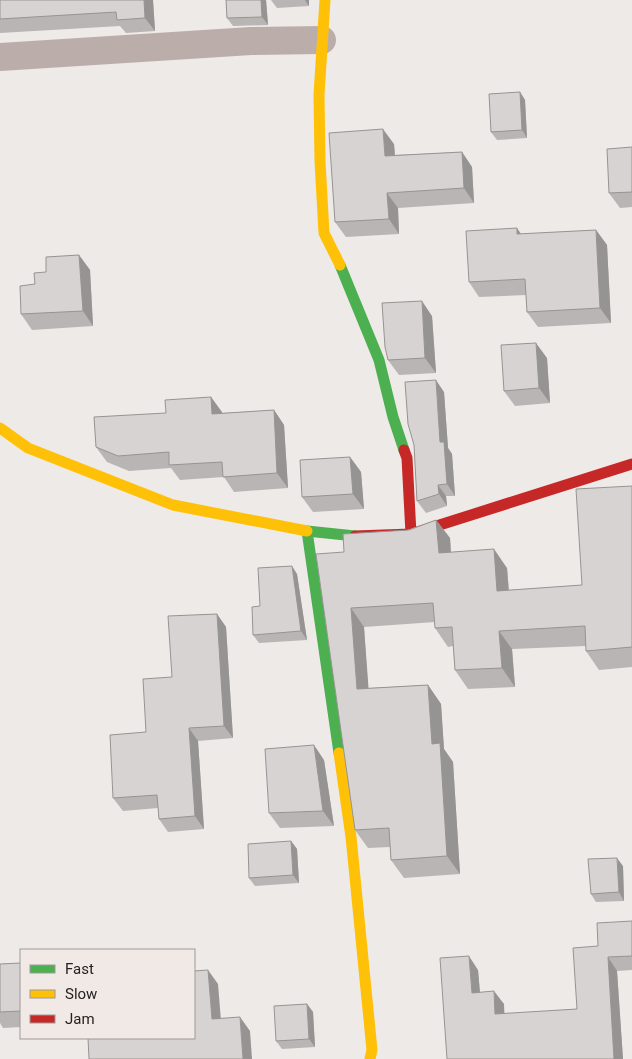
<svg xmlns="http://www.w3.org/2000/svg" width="632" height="1059" font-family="Roboto,sans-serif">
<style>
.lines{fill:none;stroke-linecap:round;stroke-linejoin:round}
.street{stroke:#bbaeaa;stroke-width:28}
.fast{stroke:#4caf50;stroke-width:11}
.slow{stroke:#ffc107;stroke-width:11}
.jam{stroke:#c62828;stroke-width:11}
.wall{fill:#b9b5b5}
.shaded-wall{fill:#969493}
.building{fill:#d7d3d2;stroke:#969493}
</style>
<rect width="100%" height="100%" fill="#eeeae8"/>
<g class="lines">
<polyline class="street" points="0,57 251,41 322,40"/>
<g class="fast">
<polyline points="340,265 379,360 393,417 404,450"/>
<polyline points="339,753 307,531 355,536"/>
</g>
<g class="slow">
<polyline points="325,0 319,95 320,161 324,233 340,265"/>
<polyline points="0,428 28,448 173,505 307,531"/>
<polyline points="339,753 351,837 372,1050 370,1059"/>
</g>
<g class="jam">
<polyline points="404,450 407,458 411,534"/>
<polyline points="355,536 411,534 632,464"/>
</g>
</g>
<g class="wall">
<polygon points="0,0 153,0 155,31 126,33 120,26 0,33"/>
<polygon points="226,0 266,0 268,25 233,26 227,18"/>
<polygon points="271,0 309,0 309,6 277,8"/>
<polygon points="520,92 525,100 527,138 497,140 491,132"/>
<polygon points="394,144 395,155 462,152 472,167 474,203 398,208 399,234 346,237 335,222"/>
<polygon points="632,147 632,207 620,208 609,193"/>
<polygon points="596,230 607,245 611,323 538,327 527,312 526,295 479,297 469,282 521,234"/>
<polygon points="79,255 90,270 93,326 32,330 21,314 35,284 46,272"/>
<polygon points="432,316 436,373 399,375 388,360"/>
<polygon points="547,358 550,403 515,406 504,391"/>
<polygon points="444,392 448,448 452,454 455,496 446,496 447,506 426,513 417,501 414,445"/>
<polygon points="211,397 222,413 274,410 284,425 288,488 234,492 224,477 180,480 171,468 129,471 107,462 96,447 166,413"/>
<polygon points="350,457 361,472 364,509 313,512 302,497"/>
<polygon points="632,486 632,667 599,670 586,651 586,646 512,649 515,687 468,689 455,670 453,646 448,647 435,628 435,622 364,627 368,688 428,685 441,704 444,749 453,762 460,874 404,878 391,860 390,847 368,848 355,830 344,552 436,520 450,538 451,552 507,568 509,590 582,585"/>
<polygon points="297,574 307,640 259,643 253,635 260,606"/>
<polygon points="217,614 226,627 233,738 198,741 204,829 168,832 159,819 158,808 123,811 113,798 146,732 172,677"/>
<polygon points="324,760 334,826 280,828 269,813"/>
<polygon points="291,841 297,849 299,883 255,886 249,878"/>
<polygon points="623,866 624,901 596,902 591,894"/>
<polygon points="632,921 632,970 617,971 623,1059 447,1059 478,970 480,992 504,1004 504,1014 577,1009 598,946"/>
<polygon points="21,963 21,1027 3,1028 0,1023 0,964"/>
<polygon points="307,1004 313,1012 315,1047 282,1049 276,1041"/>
</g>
<g class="shaded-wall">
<polygon points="144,0 153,0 155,31 145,18"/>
<polygon points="261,0 266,0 268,25 262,17"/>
<polygon points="305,0 309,0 309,6"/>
<polygon points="520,92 525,100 527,138 522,130"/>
<polygon points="383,129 394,144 396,171 385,156"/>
<polygon points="462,152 472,167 474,203 464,188"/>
<polygon points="387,193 398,208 399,234 389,219"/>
<polygon points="517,228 527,243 517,234"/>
<polygon points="596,230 607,245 611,323 600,308"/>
<polygon points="79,255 90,270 93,326 83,311"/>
<polygon points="422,301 432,316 436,373 425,358"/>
<polygon points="536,343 547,358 550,403 539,388"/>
<polygon points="436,380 444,392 448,448 452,454 455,496 447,484 440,442"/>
<polygon points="211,397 222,412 223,429 212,414"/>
<polygon points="274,410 284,425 288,488 277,473"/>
<polygon points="350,457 361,472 364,509 353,494"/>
<polygon points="438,485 446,496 447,506 439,494"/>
<polygon points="436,520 450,538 452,572 439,553"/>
<polygon points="494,549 507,568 510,609 497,591"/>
<polygon points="292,566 297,574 307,640 301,631"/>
<polygon points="351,608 364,627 370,708 357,689"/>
<polygon points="217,614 226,627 233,738 224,726"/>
<polygon points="499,631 512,649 515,687 502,668"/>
<polygon points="428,685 441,704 444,749 453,762 460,874 447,856 432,744"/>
<polygon points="189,728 198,741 204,829 195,816"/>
<polygon points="314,745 324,760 334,826 323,811"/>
<polygon points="291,841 297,849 299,883 293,875"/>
<polygon points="617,858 623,866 624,901 619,892"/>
<polygon points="469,956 478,970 481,1006 472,993"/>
<polygon points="608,957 617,971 623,1059 614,1059"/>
<polygon points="208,970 218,984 222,1033 212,1019"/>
<polygon points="494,991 504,1004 505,1028 495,1014"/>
<polygon points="307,1004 313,1012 315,1047 309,1039"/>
<polygon points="240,1017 250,1031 252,1059 243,1059"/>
</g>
<g class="building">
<polygon points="0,0 144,0 145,18 117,20 116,12 0,19"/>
<polygon points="226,0 261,0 262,17 227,18"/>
<polygon points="520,92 522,130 491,132 489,94"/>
<polygon points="383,129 385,156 462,152 464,188 387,193 389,219 335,222 329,133"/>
<polygon points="632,147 632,192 609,193 607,149"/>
<polygon points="517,228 517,234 596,230 600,308 527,312 525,279 469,282 466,231"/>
<polygon points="79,255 83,311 21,314 20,286 35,284 34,273 46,272 46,257"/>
<polygon points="422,301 425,358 388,360 385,347 382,303"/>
<polygon points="536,343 539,388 504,391 501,345"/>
<polygon points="436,380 440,442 444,442 447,484 438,485 439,494 417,501 414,445 408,424 405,382"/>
<polygon points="211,397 212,414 274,410 277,473 223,477 222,462 169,465 169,452 118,456 96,447 94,417 166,413 165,400"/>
<polygon points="350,457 353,494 302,497 300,460"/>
<polygon points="632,486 632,647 586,651 585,626 499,631 502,668 455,670 452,627 435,628 433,603 351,608 357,689 428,685 432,744 440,743 447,856 391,860 389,828 355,830 316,554 344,552 343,534 409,530 436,520 439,553 494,549 497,591 582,585 576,489"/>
<polygon points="292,566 301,631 253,635 252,607 260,606 258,568"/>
<polygon points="217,614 224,726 189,728 195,816 159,819 157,795 113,798 110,735 146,732 143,679 172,677 168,616"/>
<polygon points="314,745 323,811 269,813 265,749"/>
<polygon points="291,841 293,875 249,878 248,844"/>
<polygon points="617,858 619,892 591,894 588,859"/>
<polygon points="632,921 632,956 608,957 614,1059 447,1059 440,958 469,956 472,993 494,991 495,1014 577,1009 573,948 598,946 597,923"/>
<polygon points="21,963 21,1011 0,1012 0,964"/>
<polygon points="208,970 212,1019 240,1017 243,1059 89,1059 88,1038 194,1038 194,971"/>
<polygon points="307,1004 309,1039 276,1041 274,1006"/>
</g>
<rect x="20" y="949" width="175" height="90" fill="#f0e9e6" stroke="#9f9997"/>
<rect x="30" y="965" width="25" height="8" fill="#4caf50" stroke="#9f9997"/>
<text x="65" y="974" font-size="15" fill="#252221">Fast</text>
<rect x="30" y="990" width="25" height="8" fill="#ffc107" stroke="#9f9997"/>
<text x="65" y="999" font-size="15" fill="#252221">Slow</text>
<rect x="30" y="1015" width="25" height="8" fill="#c62828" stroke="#9f9997"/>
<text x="65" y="1024" font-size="15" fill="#252221">Jam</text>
</svg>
